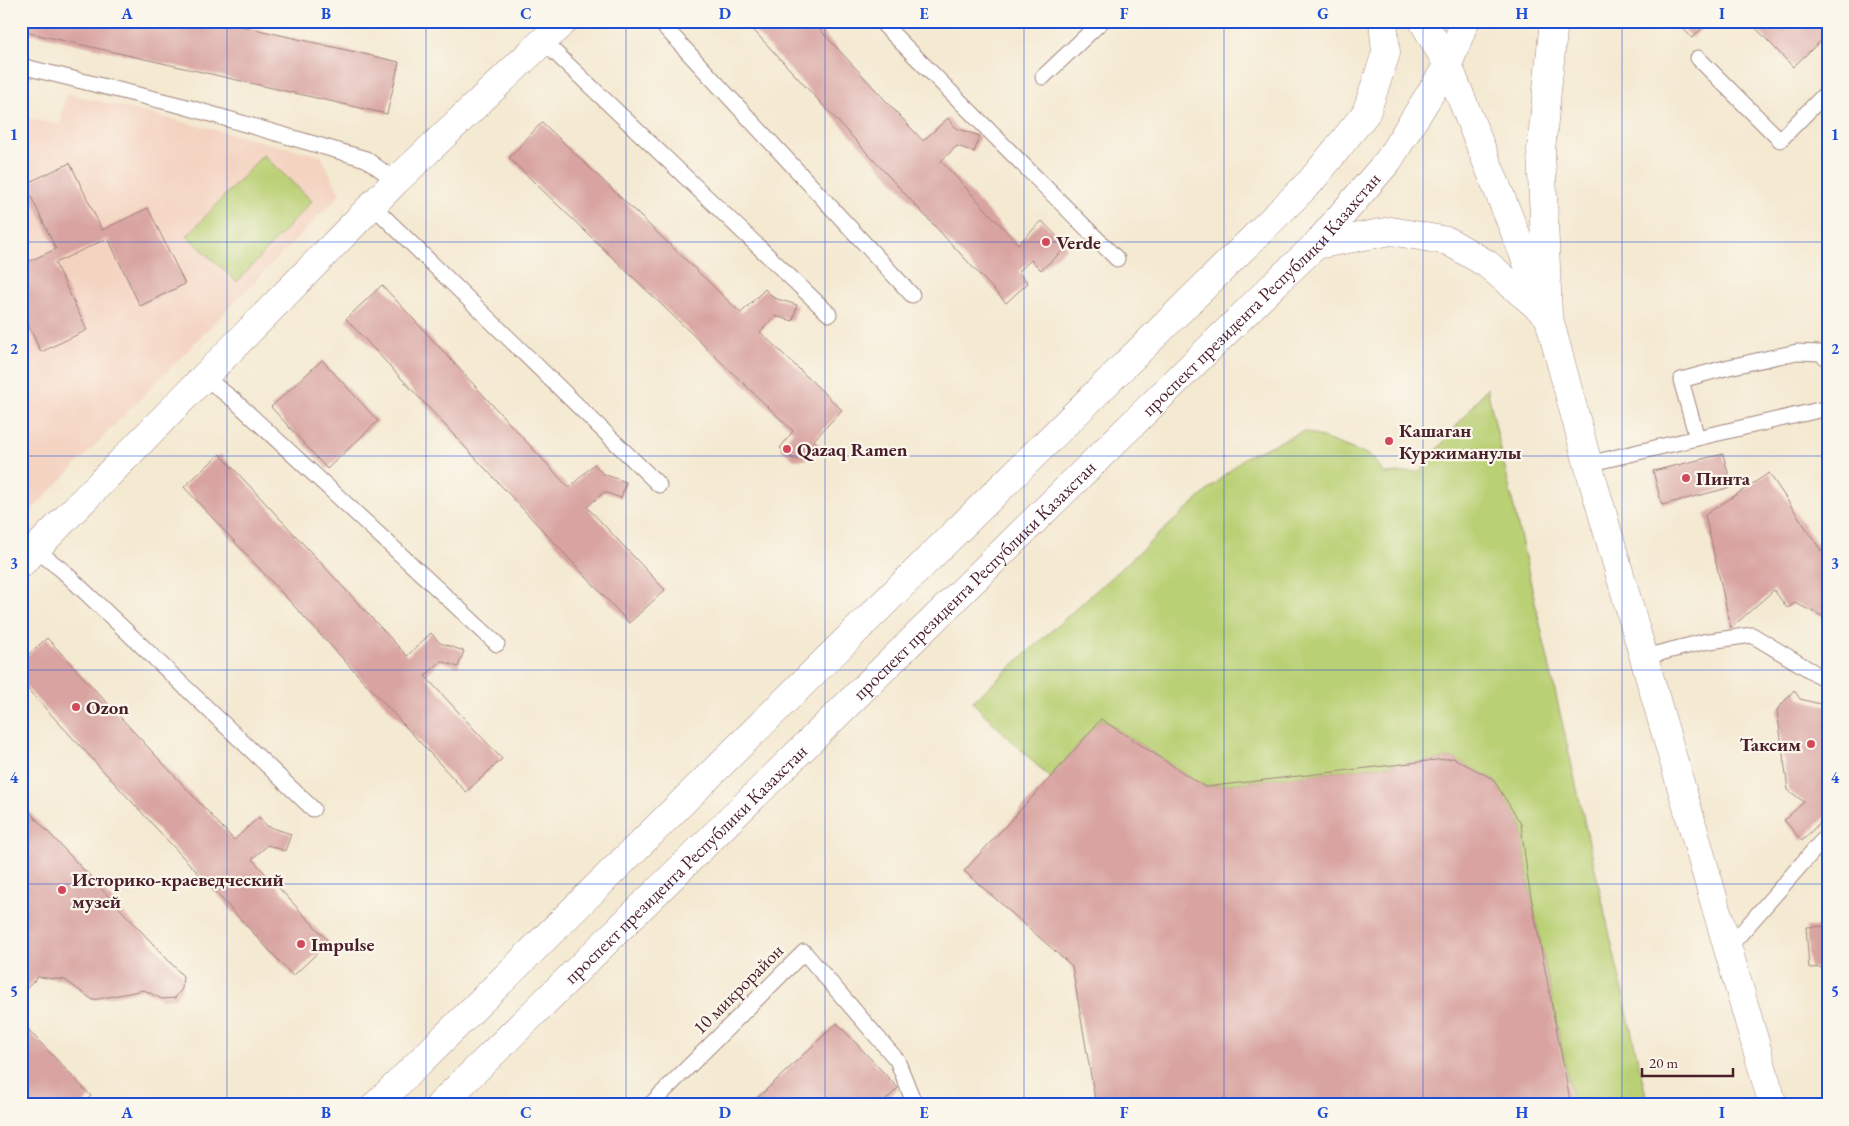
<svg xmlns="http://www.w3.org/2000/svg" width="1849" height="1126" font-family="'EB Garamond',serif">
<style>
.built{fill:#f4d3c1}
.green{fill:#bad075;stroke:#827850}
.building{fill:#d8a3a0}
.lines{fill:none;stroke-linecap:round;stroke-linejoin:round}
.lane-casing{stroke:#9f847e;stroke-width:17}
.street-casing{stroke:#9f847e;stroke-width:29}
.secondary-casing{stroke:#9f847e;stroke-width:29}
.lane{stroke:#fff;stroke-width:15}
.street{stroke:#fff;stroke-width:28}
.secondary{stroke:#fff;stroke-width:28}
.grid{fill:none;stroke:#1d4ed8;stroke-width:1;stroke-opacity:0.55}
.poi-dot{fill:#d1495b;stroke:#fbf7ec;stroke-width:2}
.labels{text-anchor:middle;dominant-baseline:central;stroke-width:4.5;stroke-linejoin:round;paint-order:stroke}
.poi-label{font-size:19px;font-weight:bold;fill:#4a1f2b;stroke:#fbf7ec;text-anchor:start}
.street-label{font-size:19px;fill:#4a1f2b;stroke:#fbf7ec}
.neatline{fill:none;stroke:#1d4ed8;stroke-width:2}
.grid-label{font-size:16px;text-anchor:middle;font-weight:bold;fill:#1d4ed8}
</style>
<rect width="100%" height="100%" fill="#fbf7ec"/>
<filter id="ink" filterUnits="userSpaceOnUse"><feTurbulence type="fractalNoise" baseFrequency=".02" numOctaves="2"/><feDisplacementMap in="SourceGraphic" scale="10" xChannelSelector="R" yChannelSelector="G"/><feConvolveMatrix kernelMatrix="1 2 1 2 8 2 1 2 1" color-interpolation-filters="sRGB"/></filter>
<filter id="wash" filterUnits="userSpaceOnUse"><feTurbulence type="fractalNoise" baseFrequency=".0096" numOctaves="4" result="noise"/><feDisplacementMap in="SourceGraphic" scale="20" xChannelSelector="R" yChannelSelector="G"/><feGaussianBlur stdDeviation="1.12" result="paint"/><feColorMatrix in="noise" values="0 0 0 0 0 0 0 0 0 0 0 0 0 0 0 0 0 1.4 0 .05"/><feComposite in="paint" operator="in"/></filter>
<g filter="url(#wash)">
<rect width="100%" height="100%" fill="#f4e9d1"/>
<polygon class="built" points="66,93 321,156 340,194 32,510 21,505 21,117 60,125"/>
<g class="green">
<polygon points="263,155 312,201 237,282 187,236"/>
<polygon points="1487,388 1648,1105 1573,1105 1528,881 1521,824 1493,779 1452,758 1205,787 1101,719 1050,778 972,702 1245,457 1304,431 1371,456 1385,474 1420,471"/>
</g>
<g id="blocks">
<g class="building">
<polygon points="21,21 219,21 399,62 387,114 21,31"/>
<polygon points="745,21 812,21 923,141 948,118 956,128 980,136 974,152 957,146 941,161 1018,244 1042,221 1067,247 1041,270 1031,260 1018,272 1028,283 1006,303"/>
<polygon points="1676,21 1710,21 1692,38"/>
<polygon points="1749,21 1828,21 1828,34 1793,67"/>
<polygon points="542,122 741,313 765,289 774,298 797,305 793,321 775,316 760,332 842,410 814,440 821,447 809,459 794,460 780,448 793,431 509,158"/>
<polygon points="70,163 102,230 148,208 185,284 140,306 108,238 55,263 87,330 41,352 21,310 21,265 56,249 25,184"/>
<polygon points="382,285 569,488 594,464 603,474 626,482 621,498 604,492 587,507 665,590 629,623 346,319"/>
<polygon points="322,360 378,421 327,469 271,407"/>
<polygon points="220,454 407,656 431,633 440,643 464,651 458,667 441,661 425,676 502,759 466,792 184,487"/>
<polygon points="1723,454 1732,487 1662,505 1653,471"/>
<polygon points="1769,473 1822,552 1828,555 1828,619 1795,603 1787,608 1774,590 1731,628 1705,515"/>
<polygon points="47,638 234,840 259,817 267,826 291,834 285,851 268,845 252,859 329,942 293,976 21,682 21,661"/>
<polygon points="1794,690 1800,699 1828,706 1828,784 1824,787 1828,793 1828,814 1802,841 1784,820 1804,802 1788,790 1777,710"/>
<polygon points="1101,719 1205,787 1453,758 1493,779 1521,824 1528,881 1571,1105 1096,1105 1072,966 964,871 1050,778"/>
<polygon points="21,803 183,976 182,989 175,998 162,999 144,990 93,1000 65,980 38,977 21,994"/>
<polygon points="1828,926 1828,967 1809,968 1806,927"/>
<polygon points="21,1022 91,1096 82,1105 21,1105"/>
<polygon points="837,1023 898,1088 881,1105 750,1105"/>
</g>
</g>
</g>
<g filter="url(#ink)">
<use href="#blocks" fill-opacity="0" stroke="#9f847e" stroke-width="1"/>
<g class="lines">
<defs>
<g id="lane">
<polyline points="659,21 912,295"/>
<polyline points="880,21 1117,259"/>
<polyline points="543,41 829,314"/>
<polyline points="1698,58 1780,140 1828,91"/>
<polyline points="21,66 183,106 366,159 396,181"/>
<polyline points="1043,77 1102,21"/>
<polyline points="373,206 659,485"/>
<polyline points="204,377 235,401 497,644"/>
<polyline points="1697,438 1828,408"/>
<polyline points="1588,464 1697,438 1681,380 1729,367 1797,352 1820,353 1828,359"/>
<polyline points="35,549 62,570 313,809"/>
<polyline points="1644,657 1703,642 1752,635 1828,681"/>
<polyline points="1728,948 1828,834"/>
<polyline points="650,1105 804,952 897,1060 915,1105"/>
</g>
<polyline id="street" points="21,564 396,181 564,21"/>
<g id="secondary">
<polyline points="1423,21 1448,65 1540,295"/>
<polyline points="1554,21 1541,150 1548,315 1588,464 1773,1105"/>
<polyline points="1316,245 1391,231 1448,241 1487,264 1545,313"/>
<polyline points="376,1105 1311,181 1366,113 1386,53 1383,21"/>
<path id="s1" d="M440 1105 1283 276 1316 245 1388 161 1448 65 1465 21"/>
</g>
</defs>
<use href="#lane" class="lane-casing"/>
<use href="#street" class="street-casing"/>
<use href="#secondary" class="secondary-casing"/>
<use href="#lane" class="lane"/>
<use href="#street" class="street"/>
<use href="#secondary" class="secondary"/>
</g>
</g>
<path class="grid" d="M227 21V1105M426 21V1105M626 21V1105M825 21V1105M1024 21V1105M1224 21V1105M1423 21V1105M1622 21V1105M21 242H1828M21 456H1828M21 670H1828M21 884H1828"/>
<g class="poi-dot">
<circle cx="1046" cy="242" r="5"/>
<circle cx="1389" cy="441" r="5"/>
<circle cx="787" cy="449" r="5"/>
<circle cx="1686" cy="478" r="5"/>
<circle cx="76" cy="707" r="5"/>
<circle cx="1811" cy="744" r="5"/>
<circle cx="62" cy="890" r="5"/>
<circle cx="301" cy="944" r="5"/>
</g>
<g class="labels">
<g class="poi-label">
<text x="1056" y="242">Verde</text>
<text x="1399" y="430">Кашаган<tspan x="1399" dy="22">Куржиманулы</tspan></text>
<text x="797" y="449">Qazaq Ramen</text>
<text x="1696" y="478">Пинта</text>
<text x="86" y="707">Ozon</text>
<text x="1801" y="744" text-anchor="end">Таксим</text>
<text x="72" y="879">Историко-краеведческий<tspan x="72" dy="22">музей</tspan></text>
<text x="311" y="944">Impulse</text>
</g>
<g class="street-label">
<text stroke="none"><textPath href="#s1" startOffset="1154">проспект президента Республики Казахстан</textPath></text>
<text stroke="none"><textPath href="#s1" startOffset="749">проспект президента Республики Казахстан</textPath></text>
<text stroke="none"><textPath href="#s1" startOffset="344">проспект президента Республики Казахстан</textPath></text>
<text transform="translate(738 989) rotate(-45)">10 микрорайон</text>
</g>
</g>
<rect width="1849" height="1126" fill="none" stroke="#fbf7ec" stroke-width="55"/>
<path d="M1642 1068v8h91v-8" fill="none" stroke="#4a1f2b" stroke-width="2.5"/>
<text x="1649" y="1068" font-size="15" fill="#4a1f2b" stroke="#fbf7ec" stroke-width="4" paint-order="stroke">20 m</text>
<rect x="28" y="28" width="1794" height="1070" class="neatline"/>
<g class="grid-label">
<text x="127" y="19">A</text>
<text x="326" y="19">B</text>
<text x="526" y="19">C</text>
<text x="725" y="19">D</text>
<text x="924" y="19">E</text>
<text x="1124" y="19">F</text>
<text x="1323" y="19">G</text>
<text x="1522" y="19">H</text>
<text x="1722" y="19">I</text>
<text x="14" y="140">1</text>
<text x="1835" y="140">1</text>
<text x="14" y="354">2</text>
<text x="1835" y="354">2</text>
<text x="14" y="569">3</text>
<text x="1835" y="569">3</text>
<text x="14" y="783">4</text>
<text x="1835" y="783">4</text>
<text x="14" y="997">5</text>
<text x="1835" y="997">5</text>
<text x="127" y="1118">A</text>
<text x="326" y="1118">B</text>
<text x="526" y="1118">C</text>
<text x="725" y="1118">D</text>
<text x="924" y="1118">E</text>
<text x="1124" y="1118">F</text>
<text x="1323" y="1118">G</text>
<text x="1522" y="1118">H</text>
<text x="1722" y="1118">I</text>
</g>
</svg>
